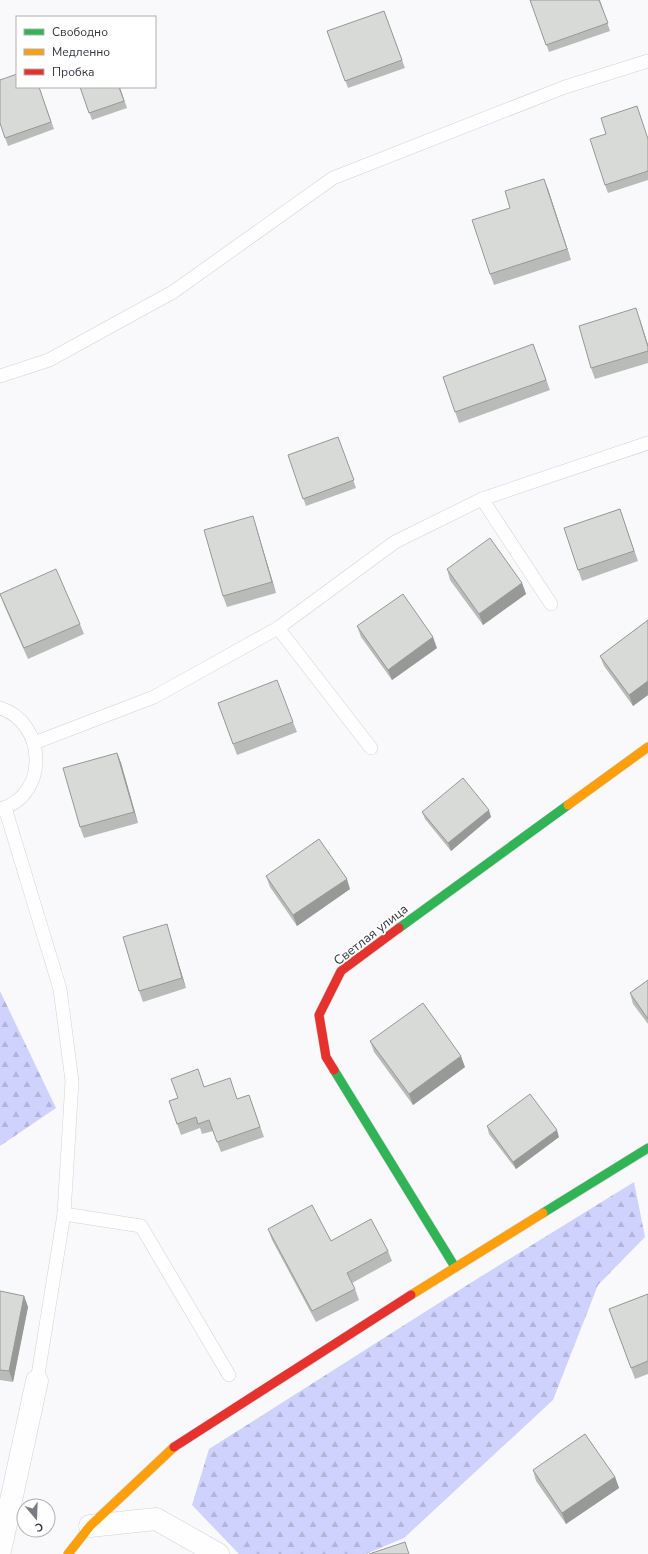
<svg xmlns="http://www.w3.org/2000/svg" width="648" height="1554" font-family="'Nunito Sans',sans-serif">
<style>
.forest{fill:url(#forest-firs)}
.lines{fill:none;stroke-linecap:round;stroke-linejoin:round}
.lane-casing{stroke:#d1d2d8;stroke-width:14}
.street-casing{stroke:#d1d2d8;stroke-width:23}
.fast-casing{stroke:#d1d2d8;stroke-width:10}
.slow-casing{stroke:#d1d2d8;stroke-width:10}
.jam-casing{stroke:#d1d2d8;stroke-width:10}
.lane{stroke:#fefeff;stroke-width:13}
.street{stroke:#fefeff;stroke-width:22}
.fast{stroke:#30b455;stroke-width:9}
.slow{stroke:#ff9f0a;stroke-width:9}
.jam{stroke:#e5322d;stroke-width:9}
.wall{fill:#b9bbb9}
.shaded-wall{fill:#969996}
.building{fill:#d7dad7;stroke:#969996}
.labels{text-anchor:middle;dominant-baseline:central;stroke-width:3.5;stroke-linejoin:round;paint-order:stroke}
.street-label{font-size:13px;fill:#353740;stroke:#fff}
</style>
<defs>
<pattern id="forest-firs" width="22" height="20" patternUnits="userSpaceOnUse"><rect width="22" height="20" fill="#ced2fd"/><path d="M5 1l3.5 6h-7zM16 11l3.5 6h-7z" fill="#b2b5da"/></pattern>
</defs>
<rect width="100%" height="100%" fill="#f9f9fc"/>
<g class="forest">
<polygon points="0,991 56,1108 0,1146"/>
<polygon points="634,1182 645,1237 598,1285 553,1400 404,1538 366,1554 239,1554 192,1505 209,1449 472,1282"/>
</g>
<g class="lines">
<defs>
<g id="lane">
<polyline points="0,376 49,360 173,292 333,178 565,87 648,61"/>
<polyline points="482,499 551,604"/>
<polyline points="278,628 371,748"/>
<path d="M0 708C47 723 49 796 0 809"/>
<polyline points="34,743 154,697 278,628 395,542 482,499 648,443"/>
<polyline points="5,808 60,989 72,1081 64,1214 37,1381"/>
<polyline points="64,1214 141,1226 229,1375"/>
</g>
<g id="street">
<polyline points="90,1526 156,1519 218,1554"/>
<polyline points="0,1551 37,1381"/>
</g>
<g id="fast">
<polyline points="399,928 568,805"/>
<polyline points="334,1070 455,1267"/>
<polyline points="543,1213 648,1148"/>
</g>
<g id="slow">
<polyline points="568,805 648,747"/>
<polyline points="411,1295 543,1213"/>
<polyline points="68,1554 90,1526 174,1447"/>
</g>
<g id="jam">
<polyline points="334,1070 326,1057 319,1015 341,971 399,928"/>
<polyline points="174,1447 411,1295"/>
</g>
</defs>
<use href="#lane" class="lane-casing"/>
<use href="#street" class="street-casing"/>
<use href="#fast" class="fast-casing"/>
<use href="#slow" class="slow-casing"/>
<use href="#jam" class="jam-casing"/>
<use href="#lane" class="lane"/>
<use href="#street" class="street"/>
<use href="#fast" class="fast"/>
<use href="#slow" class="slow"/>
<use href="#jam" class="jam"/>
</g>
<g class="wall">
<polygon points="530,0 600,0 610,31 549,52"/>
<polygon points="384,11 405,68 348,88 327,31"/>
<polygon points="39,87 54,129 8,146 0,123"/>
<polygon points="80,87 120,87 127,108 92,120"/>
<polygon points="648,139 648,180 608,193 605,185"/>
<polygon points="548,189 571,260 494,285 490,274 510,208"/>
<polygon points="640,319 648,345 648,363 595,379 591,368"/>
<polygon points="533,344 550,390 459,423 443,377"/>
<polygon points="338,437 356,488 306,506 288,455"/>
<polygon points="620,509 638,561 582,581 564,528"/>
<polygon points="256,526 276,593 227,607 223,596"/>
<polygon points="447,569 522,583 526,594 483,625 450,580"/>
<polygon points="0,594 80,624 84,634 28,659 4,605"/>
<polygon points="648,620 648,695 633,706 604,666 600,656"/>
<polygon points="357,626 437,648 392,680 361,637"/>
<polygon points="218,703 293,722 297,732 237,755"/>
<polygon points="117,753 121,763 138,823 84,838 80,827"/>
<polygon points="422,812 491,817 451,851 425,819"/>
<polygon points="266,876 350,889 297,926 270,887"/>
<polygon points="167,924 170,935 186,988 143,1002 139,991"/>
<polygon points="648,980 648,1024 633,1004 630,993"/>
<polygon points="370,1041 465,1067 413,1105 374,1052"/>
<polygon points="204,1087 237,1099 249,1095 264,1137 221,1152 213,1131 202,1134 200,1128 181,1135 169,1101"/>
<polygon points="487,1126 559,1137 516,1169 489,1134"/>
<polygon points="268,1229 388,1251 392,1261 352,1283 355,1289 359,1300 316,1322 272,1240"/>
<polygon points="0,1291 24,1296 28,1307 13,1382 0,1380"/>
<polygon points="648,1294 648,1374 635,1379 609,1309"/>
<polygon points="533,1470 615,1477 619,1488 566,1524 536,1481"/>
</g>
<g class="shaded-wall">
<polygon points="544,179 548,189 571,260 567,249"/>
<polygon points="636,308 648,345 648,347"/>
<polygon points="253,516 256,526 276,593 272,582"/>
<polygon points="522,583 526,594 483,625 479,614"/>
<polygon points="433,637 437,648 392,680 388,670"/>
<polygon points="648,681 648,695 633,706 629,695"/>
<polygon points="117,753 121,763 138,823 134,812"/>
<polygon points="489,810 491,817 451,851 448,843"/>
<polygon points="347,879 350,889 297,926 293,915"/>
<polygon points="167,924 170,935 186,988 182,978"/>
<polygon points="461,1056 465,1067 413,1105 409,1094"/>
<polygon points="557,1130 559,1137 516,1169 513,1162"/>
<polygon points="24,1296 28,1307 13,1382 9,1371"/>
<polygon points="615,1477 619,1488 566,1524 562,1513"/>
</g>
<g class="building">
<polygon points="530,0 599,0 608,23 546,45"/>
<polygon points="384,11 402,60 345,81 327,31"/>
<polygon points="17,74 17,87 39,87 51,122 5,138 0,123 0,80"/>
<polygon points="80,87 119,87 124,101 89,113"/>
<polygon points="637,106 648,139 648,171 605,185 590,139 606,134 601,118"/>
<polygon points="544,179 567,249 490,274 472,220 510,208 505,191"/>
<polygon points="636,308 648,347 648,351 591,368 579,326"/>
<polygon points="533,344 546,380 455,412 443,377"/>
<polygon points="338,437 354,480 303,499 288,455"/>
<polygon points="620,509 634,551 578,570 564,528"/>
<polygon points="253,516 272,582 223,596 204,530"/>
<polygon points="490,538 522,583 479,614 447,569"/>
<polygon points="56,569 80,624 24,648 0,594"/>
<polygon points="403,594 433,637 388,670 357,626"/>
<polygon points="648,620 648,681 629,695 600,656"/>
<polygon points="277,680 293,722 233,744 218,703"/>
<polygon points="117,753 134,812 80,827 63,768"/>
<polygon points="463,778 489,810 448,843 422,812"/>
<polygon points="319,839 347,879 293,915 266,876"/>
<polygon points="167,924 182,978 139,991 123,937"/>
<polygon points="648,980 648,1019 630,993"/>
<polygon points="423,1003 461,1056 409,1094 370,1041"/>
<polygon points="198,1069 204,1087 230,1078 237,1099 249,1095 260,1127 217,1142 209,1120 198,1124 196,1117 177,1124 169,1101 178,1098 171,1079"/>
<polygon points="530,1094 557,1130 513,1162 487,1126"/>
<polygon points="312,1205 331,1241 371,1219 388,1251 347,1273 355,1289 312,1311 268,1229"/>
<polygon points="0,1291 24,1296 9,1371 0,1370"/>
<polygon points="648,1294 648,1361 631,1368 609,1309"/>
<polygon points="585,1434 615,1477 562,1513 533,1470"/>
<polygon points="405,1542 409,1554 369,1554"/>
</g>
<g class="labels">
<g class="street-label">
<text transform="translate(371 935) rotate(-38)">Светлая улица</text>
</g>
</g>
<rect x="16" y="16" width="140" height="72" fill="#ffffff" stroke="#aeafb3"/>
<rect x="24" y="29" width="20" height="6" fill="#30b455" stroke="#aeafb3"/>
<text x="52" y="36" font-size="12" fill="#353740">Свободно</text>
<rect x="24" y="49" width="20" height="6" fill="#ff9f0a" stroke="#aeafb3"/>
<text x="52" y="56" font-size="12" fill="#353740">Медленно</text>
<rect x="24" y="69" width="20" height="6" fill="#e5322d" stroke="#aeafb3"/>
<text x="52" y="76" font-size="12" fill="#353740">Пробка</text>
<g transform="translate(36 1518) rotate(161)"><circle r="19" fill="#ffffff" stroke="#aeafb3"/>
<path d="M0-3L7 15L0 10L-7 15Z" fill="#7a7b82"/>
<text y="-6" font-size="11" font-weight="bold" text-anchor="middle" fill="#353740">С</text>
</g>
</svg>
